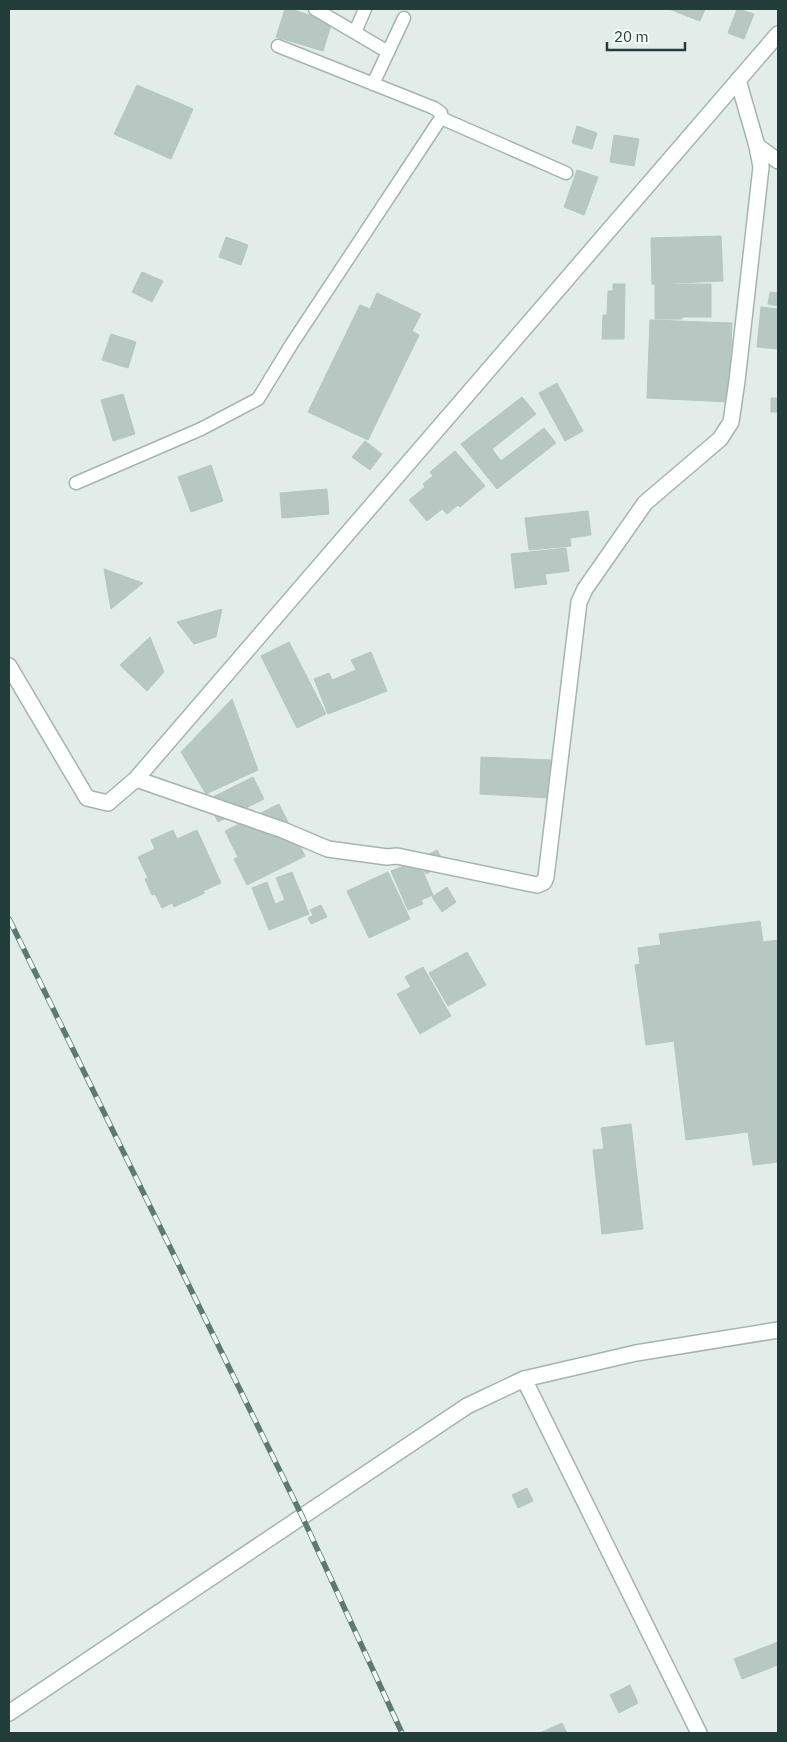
<svg xmlns="http://www.w3.org/2000/svg" width="787" height="1742" font-family="'IBM Plex Sans',sans-serif">
<style>
.building{fill:#b7c8c2;stroke:#b4c7c0}
.lines{fill:none;stroke-linecap:round;stroke-linejoin:round}
.service-casing{stroke:#a4b5b0;stroke-width:15}
.minor-casing{stroke:#a4b5b0;stroke-width:18}
.service{stroke:#fff;stroke-width:12}
.minor{stroke:#fff;stroke-width:15}
.rail-casing{stroke:#5c7a74;stroke-width:5.5}
.rail{stroke:#f3f9f6;stroke-width:4;stroke-dasharray:11;stroke-linecap:butt}
</style>
<rect width="100%" height="100%" fill="#e2ede9"/>
<g class="building">
<polygon points="285,9 290,9 332,22 323,51 276,37"/>
<polygon points="669,9 705,9 700,21"/>
<polygon points="737,9 754,14 744,39 728,33"/>
<polygon points="137,85 193,109 171,159 114,134"/>
<polygon points="577,126 597,133 592,149 572,143"/>
<polygon points="614,135 639,139 634,166 610,162"/>
<polygon points="577,170 598,177 584,215 564,207"/>
<polygon points="721,236 723,281 652,284 651,238"/>
<polygon points="226,237 248,245 241,265 219,257"/>
<polygon points="142,272 163,281 152,302 132,292"/>
<polygon points="613,284 625,284 624,339 602,339 603,315 607,315 608,291 613,291"/>
<polygon points="655,284 711,284 711,317 682,317 682,319 655,319"/>
<polygon points="770,292 778,293 778,306 768,304"/>
<polygon points="377,293 421,314 412,331 419,335 368,440 308,412 360,305 370,309"/>
<polygon points="761,307 778,309 778,349 757,347"/>
<polygon points="650,320 732,323 729,402 647,398"/>
<polygon points="111,334 136,342 128,368 102,360"/>
<polygon points="557,383 583,431 565,441 539,393"/>
<polygon points="123,394 135,434 113,441 101,400"/>
<polygon points="522,397 536,414 492,449 501,461 544,428 556,443 497,489 461,444"/>
<rect x="771" y="398" width="7" height="14"/>
<polygon points="365,441 382,454 370,470 352,457"/>
<polygon points="455,451 485,486 460,507 458,505 447,514 442,509 427,521 409,500 425,487 423,484 433,476 430,472"/>
<polygon points="211,465 223,501 191,512 178,477"/>
<polygon points="327,489 329,514 282,518 280,493"/>
<polygon points="588,511 591,535 570,538 571,546 529,550 525,518"/>
<polygon points="566,548 569,571 545,574 547,584 515,588 511,554"/>
<polygon points="104,569 143,583 111,609"/>
<polygon points="222,609 216,637 194,644 177,622"/>
<polygon points="150,637 164,672 147,691 120,665"/>
<polygon points="289,642 326,714 297,728 261,656"/>
<polygon points="371,652 387,691 328,714 314,679 329,673 332,680 356,670 351,660"/>
<polygon points="232,699 258,770 206,794 181,752"/>
<polygon points="481,757 551,760 550,798 480,794"/>
<polygon points="253,777 264,799 218,822 207,800"/>
<polygon points="279,804 305,856 247,885 234,859 238,857 225,831"/>
<polygon points="173,830 177,839 197,830 221,883 203,891 205,893 174,907 172,903 162,908 155,894 152,895 145,879 148,878 138,857 155,849 151,840"/>
<polygon points="437,850 445,864 426,874 418,860"/>
<polygon points="418,860 433,895 421,900 423,904 408,910 391,871"/>
<polygon points="292,872 309,914 269,930 252,888 267,882 275,904 285,900 276,878"/>
<polygon points="388,872 410,919 369,938 347,891"/>
<polygon points="447,887 456,902 442,912 432,897"/>
<polygon points="321,905 327,917 311,924 308,918 313,915 310,910"/>
<polygon points="760,921 763,942 778,940 778,1162 753,1165 748,1132 686,1140 674,1041 646,1045 635,965 640,964 638,948 661,945 659,934"/>
<polygon points="467,952 486,985 448,1006 429,973"/>
<polygon points="423,967 451,1016 420,1034 397,994 411,987 405,977"/>
<polygon points="631,1124 643,1229 602,1234 593,1150 604,1149 601,1128"/>
<polygon points="527,1488 533,1501 518,1508 512,1495"/>
<polygon points="778,1642 778,1665 742,1679 734,1659"/>
<polygon points="630,1685 638,1703 619,1713 610,1695"/>
<polygon points="562,1723 567,1733 540,1733"/>
</g>
<g class="lines">
<defs>
<g id="service">
<polyline points="315,9 388,52"/>
<polyline points="355,32 365,9"/>
<polyline points="373,84 404,18"/>
<polyline points="441,118 566,173"/>
<polyline points="76,483 201,429 258,399 291,345 441,118 441,113 434,108 278,46"/>
</g>
<g id="minor">
<polyline points="757,146 778,161"/>
<polyline points="9,666 87,798 108,803 136,779 778,34"/>
<polyline points="136,779 283,830 328,849 387,857 397,856 537,885 544,882 546,877 579,602 585,589 645,503 720,439 731,422 737,381 761,167 757,146 738,80"/>
<polyline points="524,1379 699,1733"/>
<polyline points="9,1713 467,1406 524,1379 636,1353 778,1330"/>
</g>
</defs>
<use href="#service" class="service-casing"/>
<use href="#minor" class="minor-casing"/>
<use href="#service" class="service"/>
<use href="#minor" class="minor"/>
<defs>
<polyline id="rail" points="9,919 302,1516 402,1733"/>
</defs>
<use href="#rail" class="rail-casing"/>
<use href="#rail" class="rail"/>
</g>
<rect width="787" height="1742" fill="none" stroke="#213f38" stroke-width="20"/>
<path d="M607 42v8h78v-8" fill="none" stroke="#213f38" stroke-width="2.5"/>
<text x="614" y="42" font-size="15" fill="#213f38" stroke="#f3f9f6" stroke-width="4" paint-order="stroke">20 m</text>
</svg>
